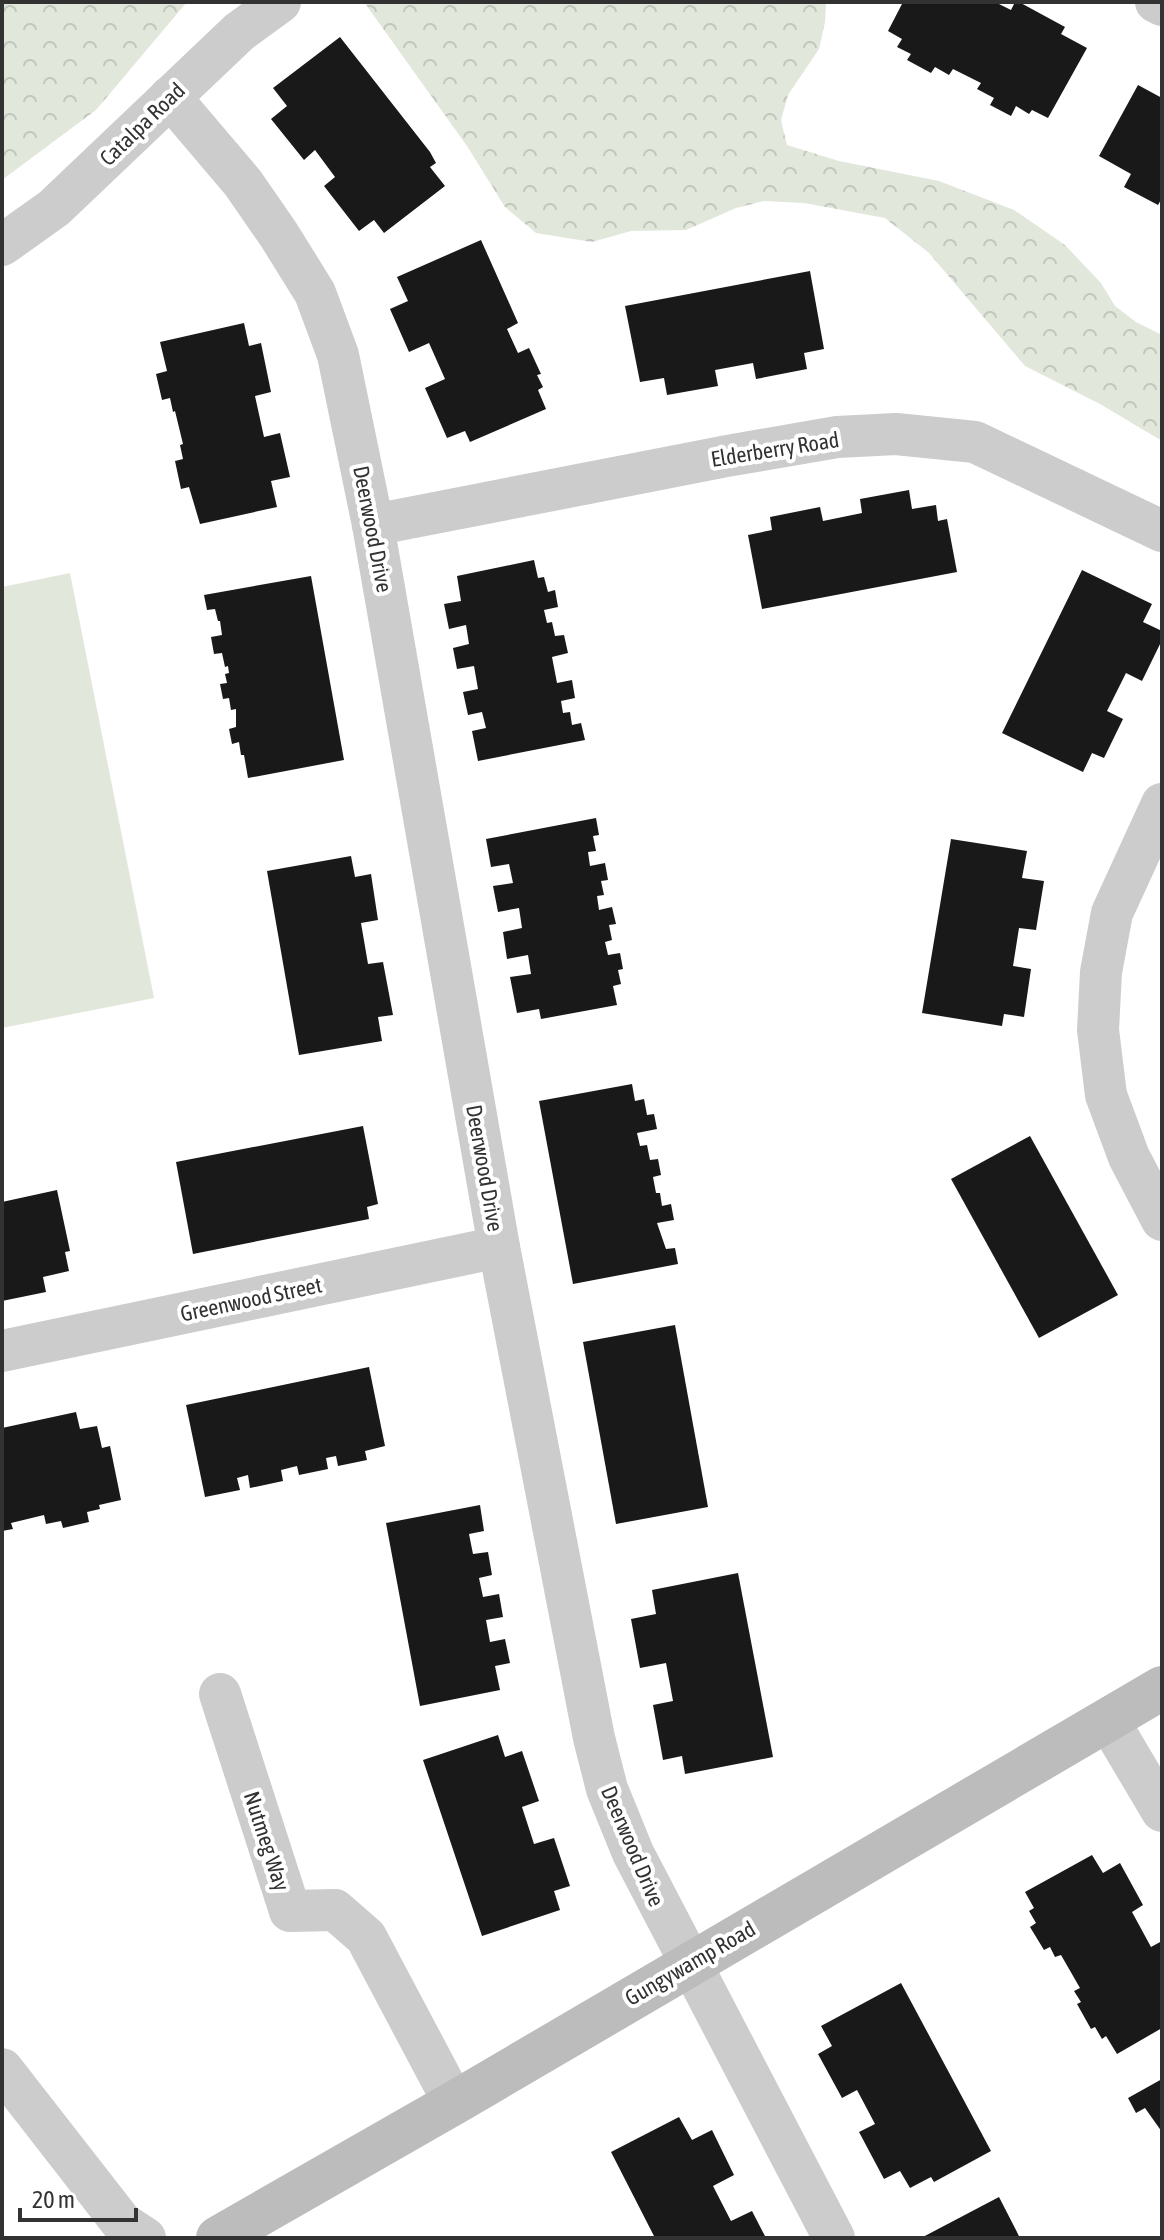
<svg xmlns="http://www.w3.org/2000/svg" width="1164" height="2240" font-family="'Asap Condensed',sans-serif">
<style>
.forest{fill:url(#forest-crowns)}
.garden{fill:#e2e7dc}
.building{fill:#191919}
.lines{fill:none;stroke-linecap:round;stroke-linejoin:round}
.street{stroke:#ccc;stroke-width:42}
.secondary{stroke:#bcbcbc;stroke-width:44}
.labels{text-anchor:middle;dominant-baseline:central;stroke-width:8;stroke-linejoin:round;paint-order:stroke}
.street-label{font-size:22px;fill:#323232;stroke:#fff}
</style>
<defs>
<pattern id="forest-crowns" width="20" height="18" patternUnits="userSpaceOnUse" patternTransform="scale(2)"><rect width="20" height="18" fill="#e2e7dc"/><path d="M2 6a3 3 0 1 1 6 0M12 15a3 3 0 1 1 6 0" fill="none" stroke="#c2c7bd"/></pattern>
</defs>
<rect width="100%" height="100%" fill="#fff"/>
<g class="forest">
<polygon points="2,2 187,2 96,110 2,180"/>
<polygon points="364,2 826,2 825,22 819,49 788,95 781,120 787,145 839,161 939,181 1014,210 1065,245 1101,283 1115,306 1136,322 1162,335 1162,441 1100,404 1025,366 929,253 885,218 804,203 764,201 736,208 686,230 631,231 592,242 536,233 505,207 467,146"/>
</g>
<polygon class="garden" points="70,573 154,998 2,1028 2,587"/>
<g class="building">
<polygon points="903,2 995,2 1011,10 1015,2 1019,2 1065,27 1061,34 1087,48 1048,118 1032,110 1029,114 1016,106 1011,116 990,105 994,98 977,89 981,83 953,69 949,75 935,67 931,73 907,60 911,54 897,47 902,39 888,31"/>
<polygon points="340,37 430,152 436,163 430,167 445,186 384,233 374,220 359,231 324,186 335,177 315,150 304,160 271,119 287,106 273,88"/>
<polygon points="1138,85 1162,98 1162,198 1158,205 1124,187 1131,174 1099,156"/>
<polygon points="481,240 518,323 507,329 518,353 529,348 541,374 537,375 543,387 538,390 546,409 470,442 465,431 447,438 425,388 445,379 429,343 409,352 390,309 408,301 397,277"/>
<polygon points="810,271 824,349 804,353 807,369 756,379 753,363 715,370 718,386 667,395 664,378 640,382 625,306"/>
<polygon points="244,323 249,346 261,343 271,392 255,396 264,437 280,433 290,477 271,481 277,507 200,524 189,487 181,489 175,461 183,459 180,445 183,444 175,411 173,412 170,398 162,400 156,374 167,371 160,342"/>
<polygon points="909,490 912,509 936,505 938,521 947,519 957,572 762,609 748,535 772,530 770,517 820,507 823,521 862,513 860,499"/>
<polygon points="534,560 538,578 544,577 548,592 555,590 558,607 544,610 547,623 552,622 555,636 564,635 568,653 552,657 557,683 572,680 575,698 561,701 563,713 570,712 572,725 581,723 585,740 478,761 472,731 486,728 482,712 468,715 463,692 478,689 474,666 457,669 453,648 469,644 466,625 449,629 444,604 461,601 457,576"/>
<polygon points="1082,570 1152,604 1143,622 1162,631 1162,640 1142,681 1126,673 1107,711 1123,719 1104,758 1092,753 1083,772 1002,733"/>
<polygon points="311,576 344,760 248,778 244,755 241,755 239,742 232,744 229,729 236,727 236,709 231,710 229,698 223,699 220,684 227,683 225,674 229,673 228,666 225,667 222,653 214,654 211,637 222,635 220,621 218,621 215,609 207,610 204,595"/>
<polygon points="596,818 599,835 593,836 596,851 588,852 590,866 605,863 608,880 601,881 604,895 597,896 599,910 612,907 616,924 609,925 612,940 605,942 608,955 620,953 623,969 618,970 621,984 613,986 617,1005 541,1019 539,1009 517,1013 510,977 531,974 528,955 507,959 503,932 522,928 519,908 498,912 493,886 513,883 509,864 491,867 486,839"/>
<polygon points="951,839 1027,851 1022,878 1044,881 1036,930 1019,928 1013,966 1031,969 1024,1017 1004,1014 1002,1026 922,1013"/>
<polygon points="351,856 355,877 371,874 378,920 361,923 368,964 383,962 393,1015 378,1017 382,1041 299,1055 267,871"/>
<polygon points="632,1084 635,1101 644,1099 647,1115 654,1114 657,1129 637,1133 640,1146 647,1145 650,1160 658,1159 661,1175 653,1177 656,1193 660,1193 662,1206 671,1204 674,1220 657,1223 666,1249 675,1248 678,1264 573,1284 539,1101"/>
<polygon points="363,1126 378,1204 367,1207 369,1219 193,1254 176,1162"/>
<polygon points="1030,1136 1118,1295 1039,1338 951,1179"/>
<polygon points="57,1190 70,1251 65,1252 69,1271 43,1277 46,1292 2,1301 2,1202"/>
<polygon points="675,1325 708,1507 616,1524 583,1342"/>
<polygon points="369,1367 385,1446 365,1451 367,1460 338,1466 336,1456 326,1458 328,1469 299,1475 297,1466 281,1470 283,1481 250,1488 248,1475 237,1478 240,1490 205,1497 186,1405"/>
<polygon points="76,1412 80,1429 97,1426 102,1448 110,1446 121,1500 99,1505 100,1509 87,1512 89,1522 63,1528 61,1521 46,1524 44,1515 11,1523 13,1529 2,1531 2,1428"/>
<polygon points="480,1505 484,1531 469,1534 473,1554 488,1552 492,1575 479,1578 483,1597 499,1594 503,1617 486,1620 490,1642 505,1639 510,1663 495,1666 500,1690 420,1706 386,1523"/>
<polygon points="738,1573 773,1757 685,1774 682,1756 663,1760 653,1705 673,1701 666,1663 640,1668 631,1619 656,1614 652,1590"/>
<polygon points="498,1735 505,1757 522,1751 539,1801 522,1807 534,1844 554,1838 570,1886 554,1891 560,1910 482,1936 423,1760"/>
<polygon points="1092,1855 1103,1873 1120,1863 1143,1905 1132,1912 1151,1947 1162,1941 1162,2028 1117,2054 1106,2036 1102,2039 1095,2027 1091,2029 1077,2004 1081,2002 1074,1991 1080,1988 1061,1955 1055,1957 1050,1947 1044,1950 1030,1927 1036,1923 1029,1911 1034,1908 1025,1892"/>
<polygon points="901,1983 991,2151 934,2182 931,2177 910,2188 900,2171 884,2179 859,2132 875,2124 857,2090 842,2098 818,2054 832,2046 821,2026"/>
<polygon points="1162,2079 1162,2132 1145,2108 1136,2113 1128,2098"/>
<polygon points="679,2117 692,2140 712,2130 734,2175 713,2186 731,2221 752,2211 766,2238 655,2238 611,2152"/>
<polygon points="999,2197 1020,2238 921,2238"/>
</g>
<g class="lines">
<g class="street">
<polyline points="1156,2 1162,5"/>
<polyline points="170,97 243,183 279,235 315,293 338,355 373,525 499,1247 594,1738 607,1789 633,1853 834,2238"/>
<polyline points="2,245 54,208 239,32 280,2"/>
<polyline points="373,525 727,456 837,437 896,434 975,442 1162,531"/>
<polyline points="1162,804 1112,913 1101,972 1098,1030 1106,1095 1129,1157 1162,1220"/>
<polyline points="2,1351 499,1247"/>
<polyline points="220,1694 290,1911 335,1910 366,1937 454,2103"/>
<polyline points="1108,1720 1162,1811"/>
<polyline points="2,2069 122,2223 145,2238"/>
</g>
<polyline class="secondary" points="218,2238 454,2103 1162,1688"/>
</g>
<g class="labels">
<g class="street-label">
<text transform="translate(142 124) rotate(-44)">Catalpa Road</text>
<text transform="translate(775 449) rotate(-9)">Elderberry Road</text>
<text transform="translate(373 529) rotate(79)">Deerwood Drive</text>
<text transform="translate(485 1168) rotate(80)">Deerwood Drive</text>
<text transform="translate(251 1299) rotate(-12)">Greenwood Street</text>
<text transform="translate(267 1841) rotate(72)">Nutmeg Way</text>
<text transform="translate(633 1846) rotate(67)">Deerwood Drive</text>
<text transform="translate(690 1963) rotate(-30)">Gungywamp Road</text>
</g>
</g>
<rect width="1164" height="2240" fill="none" stroke="#323232" stroke-width="8"/>
<path d="M20 2208v12h116v-12" fill="none" stroke="#323232" stroke-width="4"/>
<text x="32" y="2208" font-size="24" fill="#323232" stroke="#ffffff" stroke-width="6" paint-order="stroke">20 m</text>
</svg>
